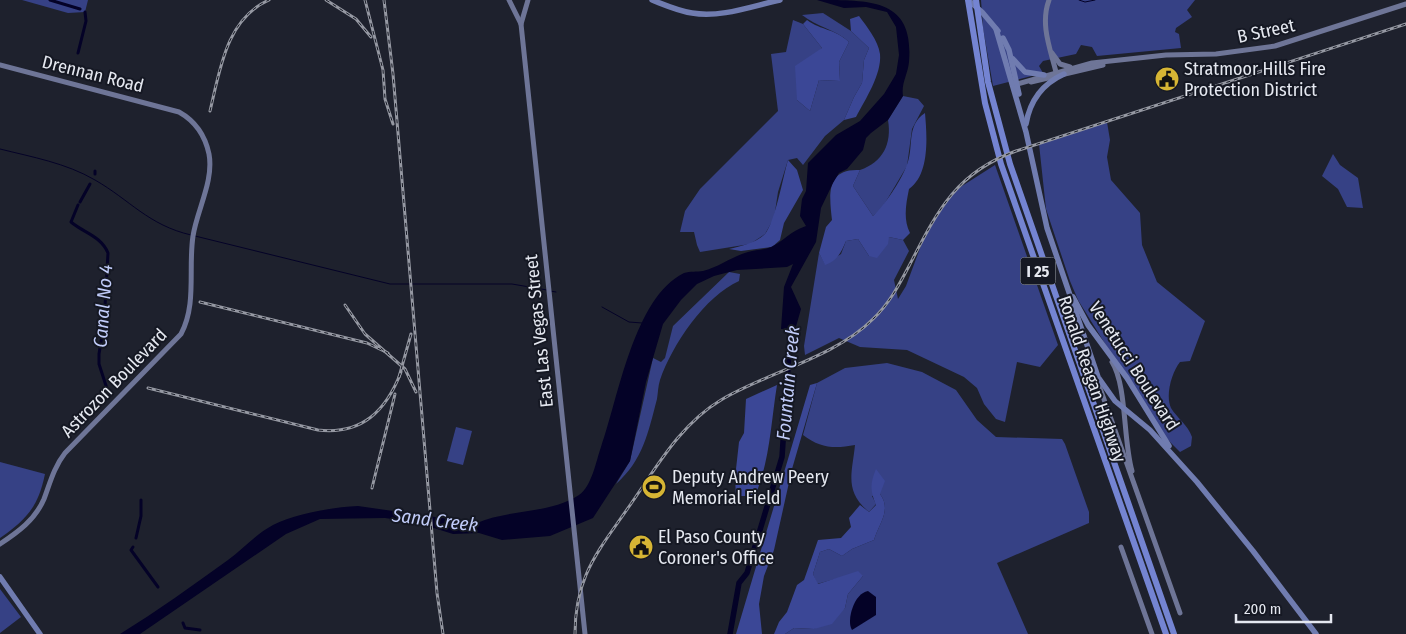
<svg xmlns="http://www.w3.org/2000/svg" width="1406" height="634" font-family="'Fira Sans Condensed',sans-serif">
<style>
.green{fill:#364185}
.forest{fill:#3b4796}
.water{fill:#040227}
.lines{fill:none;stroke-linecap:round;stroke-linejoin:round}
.stream{stroke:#040227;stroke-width:1}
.canal{stroke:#040227;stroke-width:3}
.river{stroke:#040227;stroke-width:5.5}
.secondary{stroke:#6e7597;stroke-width:5}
.primary{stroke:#707cb0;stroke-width:5.5}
.highway{stroke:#7484d2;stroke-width:6}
.rail-casing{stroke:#9598a2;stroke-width:3}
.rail{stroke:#151823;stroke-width:1;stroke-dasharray:4;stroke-linecap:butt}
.labels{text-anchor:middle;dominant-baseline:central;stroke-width:4;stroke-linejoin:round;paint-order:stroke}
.shield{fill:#151823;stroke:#a7aab2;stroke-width:1}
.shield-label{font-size:16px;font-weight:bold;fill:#e5e8f0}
.street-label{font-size:18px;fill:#e5e8f0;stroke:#151823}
.poi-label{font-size:18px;fill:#e5e8f0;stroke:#151823;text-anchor:start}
.water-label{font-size:19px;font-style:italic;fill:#c1ccf9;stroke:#151823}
</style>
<rect width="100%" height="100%" fill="#1e212d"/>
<g class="green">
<polygon points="22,0 88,0 85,12 68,13"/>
<polygon points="981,0 1195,0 1187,10 1192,17 1176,28 1175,32 1179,34 1181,48 1097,56 1092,47 1081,45 1076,54 1043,61 1039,66 1043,73 993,86 983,28"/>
<path d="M823 13 851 31 869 48 864 60 862 83 854 97 844 120 825 136 803 165 797 158 788 160 778 192 774 218 765 234 750 244 700 252 697 245 694 232H680L685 211 700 189 778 111 771 54 786 52 793 20 803 24 822 48 797 79V100L810 111 819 80 840 81 839 62 849 42C835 29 817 27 802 15Z"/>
<path d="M903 96 918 99 924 106 912 129 907 166 882 208 873 216 853 186 860 170C883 162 892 144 888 120Z"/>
<path d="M1107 122 1110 140 1107 157 1111 180 1140 213 1142 245 1157 282 1205 321 1190 361 1180 362C1172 372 1165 395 1171 408 1177 418 1188 425 1192 437L1191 446 1180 452 1159 431 1078 300 1070 281 1046 209 1039 144Z"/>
<polygon points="1333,154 1340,165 1358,178 1363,208 1347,207 1338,189 1322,176"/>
<polygon points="995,165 1058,345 1040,367 1017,362 1005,422 996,419 984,404 977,388 964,377 907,350 860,347 839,338 805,355 804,346 819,253 825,264 841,254 846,241 858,239 869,256 889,237 903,240 909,251 894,280 898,299 906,286 926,232 951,193"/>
<path d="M729 272 740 274 739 281C705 296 672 345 660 380 658 386 658 393 657 399 648 433 643 460 616 484L630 461 653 358 661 362 665 358 673 326Z"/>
<path d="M887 363 922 372 956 390 977 420 996 437 1062 439 1065 444 1089 512V523L997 563 1028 634H785L794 628 814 629 845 608 848 594 863 576 835 579 817 584 813 574 820 552 829 549 842 556 852 549 874 540C879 523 892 510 880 494L872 496 876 504 869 512C844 491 852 474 855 445 834 449 820 448 803 435L817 383 845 368Z"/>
<polygon points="456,427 472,431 463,465 447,461"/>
<path d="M0 462 45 474C38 507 27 519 0 538Z"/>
<polygon points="0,589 21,617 0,633"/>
</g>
<g class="forest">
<path d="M859 16C867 27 878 40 880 54 882 74 865 100 856 117L844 120 854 97 862 83 864 60 869 48 851 31 850 19Z"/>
<path d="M807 20C822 31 834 28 849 42L839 62 840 81 819 80 810 111 797 100 795 66 822 48 803 24Z"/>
<path d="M925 113C927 136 930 174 909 189 906 204 903 219 910 233L903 240 889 237 888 244 877 258 869 256 858 239 846 241C841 253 837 261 825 265L819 253 826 227 832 220C829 194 826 168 860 170L853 186 873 216C885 205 900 182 906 167 915 148 905 126 925 113Z"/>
<path d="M788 160 797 170 803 190 784 223 780 240 772 247 741 251 729 249C741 246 756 243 765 234 775 222 783 177 788 160Z"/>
<polygon points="817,383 792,469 774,550 764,576 759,604 762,634 736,634 810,385"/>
<path d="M777 385C771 422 770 461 755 496H736L735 478 739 442 744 433 746 399Z"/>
<path d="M876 469 885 481 880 494C892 510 879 523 874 540L852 549 842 556 829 549 820 552 813 574 818 584 858 571 863 576 848 594 845 608 832 624 814 629 794 628 785 634H774L779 622 787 612 797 585 804 580 818 540 841 538 851 527 849 518 860 505 869 512 876 505C870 491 870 483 876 469Z"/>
</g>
<g class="water">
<path d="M817 0C874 0 914 0 909 62 908 74 901 83 903 96L888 120 871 133 866 138 863 150 847 169 839 173 833 183 821 208 816 242 791 287 801 309 795 330 781 329 784 287 793 264 787 267 737 270 714 276 697 284 681 300 663 324 646 382 630 461 593 518 550 536 502 540 479 533 453 534 418 523 385 518 320 519 286 534 140 634H120C157 611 192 586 228 560 243 549 256 534 273 525 295 514 333 507 358 506L477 523C509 509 550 514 579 495 592 486 596 461 601 447 618 399 634 297 684 273 690 271 697 272 703 271 719 267 733 256 748 252 756 250 764 250 771 247 783 242 790 231 806 226L800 216 802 199 806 191 808 163 836 135 860 121 884 94 896 74 899 55 896 27 887 12 866 7 844 8Z"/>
<path d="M868 591 876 597V615L852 630C846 621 854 593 868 591Z"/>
</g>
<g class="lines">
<g class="stream">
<polyline points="1079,0 1085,2 1095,0"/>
<path d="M0 149C32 157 66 163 95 180 130 200 148 225 191 235"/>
<polyline points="195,236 390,284 512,284 547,290"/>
<polyline points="550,291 556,292"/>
<polyline points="602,307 629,322 642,323"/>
</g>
<g class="canal">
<polyline points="50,0 80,9"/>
<polyline points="78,53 86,21 85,12"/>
<polyline points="95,174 95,171"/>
<polyline points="80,202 90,184"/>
<path d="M78 205 71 222C84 233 101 236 108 253L104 324 99 354V364L109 395"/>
<polyline points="136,538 141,516 141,500"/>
<polyline points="133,547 131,550 158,587"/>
<polyline points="183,623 185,628 200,630"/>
</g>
<polyline class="river" points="730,634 739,583 747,573 782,457 791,323"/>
<g class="secondary">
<polyline points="509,0 521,24 585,634"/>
<path d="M1049 0C1040 24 1050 48 1056 72"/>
<polyline points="521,24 528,0"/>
<polyline points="1052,53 1060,64 1070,67"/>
<path d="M0 65 179 112C195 121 205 135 209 154 214 181 197 210 193 236 188 269 197 304 181 334L65 453C54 467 50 483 44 499 35 520 18 532 0 544"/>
<polyline points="1031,82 1103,65"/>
<polyline points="1014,85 1092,63 1166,55 1216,54 1275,46 1406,4"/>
<path d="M1112 362C1127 386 1123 440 1132 471"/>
<polyline points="1095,374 1180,613"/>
<polyline points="1121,547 1152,634"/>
</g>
<g class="primary">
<path d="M652 0C665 5 678 11 692 13 721 18 752 6 780 0"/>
<polyline points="968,0 982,12 998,31"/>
<polyline points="996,29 1026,132 1047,228 1098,377 1115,401 1150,430 1197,482 1253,551 1316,634"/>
<polyline points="1003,38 1009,50 1019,94"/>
<polyline points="1013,59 1025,72 1044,75"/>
<path d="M1026 124C1030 100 1042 84 1064 74"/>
<polyline points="1073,297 1088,325 1127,378 1169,446"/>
<polyline points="0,577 40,634"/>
</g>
<g class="highway">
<polyline points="968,0 985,103 1001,164 1166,634"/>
<polyline points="976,0 988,82 1010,164 1174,634"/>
</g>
<defs>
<g id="rail">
<polyline points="326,0 356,19 371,37"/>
<polyline points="365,0 383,70 385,99 393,124"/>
<polyline points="384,0 393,74 437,593 443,634"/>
<path d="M210 111C220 70 226 19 269 0"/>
<polyline points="200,302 367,343 388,353"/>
<polyline points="345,305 365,334 405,369 416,392"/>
<polyline points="399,377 411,334"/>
<path d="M148 388 318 430C362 435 386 411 401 372"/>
<polyline points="372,488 395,394"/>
<path d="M575 634C575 614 578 594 586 575 596 551 613 530 628 508 655 470 679 425 721 400 768 372 834 358 873 319 889 304 899 285 909 266 937 212 955 173 1016 151L1406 24"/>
</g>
</defs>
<use href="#rail" class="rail-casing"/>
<use href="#rail" class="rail"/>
</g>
<defs>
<symbol id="civic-disc" viewBox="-11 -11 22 22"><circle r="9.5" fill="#d6b534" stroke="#151823"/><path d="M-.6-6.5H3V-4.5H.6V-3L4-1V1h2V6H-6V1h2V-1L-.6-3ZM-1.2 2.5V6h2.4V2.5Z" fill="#111"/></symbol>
<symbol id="stadium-disc" viewBox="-11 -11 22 22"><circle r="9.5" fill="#d6b534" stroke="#151823"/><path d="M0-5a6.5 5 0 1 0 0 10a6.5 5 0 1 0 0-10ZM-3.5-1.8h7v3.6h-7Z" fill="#111"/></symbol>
</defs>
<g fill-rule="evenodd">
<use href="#civic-disc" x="1153" y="65" width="28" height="28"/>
<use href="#stadium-disc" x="640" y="473" width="28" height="28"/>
<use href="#civic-disc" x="627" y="533" width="28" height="28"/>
</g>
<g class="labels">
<rect class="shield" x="1020.5" y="257.5" width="35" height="27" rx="4"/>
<g class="shield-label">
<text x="1038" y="271">I 25</text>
</g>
<g class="street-label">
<text transform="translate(1266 31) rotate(-12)">B Street</text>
<text transform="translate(93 74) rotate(14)">Drennan Road</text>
<text transform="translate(539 331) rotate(-96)">East Las Vegas Street</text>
<text transform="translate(1134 366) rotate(57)">Venetucci Boulevard</text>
<text transform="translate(1092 379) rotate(71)">Ronald Reagan Highway</text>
<text transform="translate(114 383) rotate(-46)">Astrozon Boulevard</text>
</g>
<g class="poi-label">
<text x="1184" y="69">Stratmoor Hills Fire<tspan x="1184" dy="21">Protection District</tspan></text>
<text x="672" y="477">Deputy Andrew Peery<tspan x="672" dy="21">Memorial Field</tspan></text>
<text x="658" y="537">El Paso County<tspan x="658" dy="21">Coroner's Office</tspan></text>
</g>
<g class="water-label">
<text transform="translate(103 306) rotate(-86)">Canal No 4</text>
<text transform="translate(788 383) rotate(-85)">Fountain Creek</text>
<text transform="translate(435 520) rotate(7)">Sand Creek</text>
</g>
</g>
<path d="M1236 614v8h95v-8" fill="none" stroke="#e5e8f0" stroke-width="2.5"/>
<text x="1244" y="614" font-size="15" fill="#e5e8f0" stroke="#151823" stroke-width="4" paint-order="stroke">200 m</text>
</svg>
